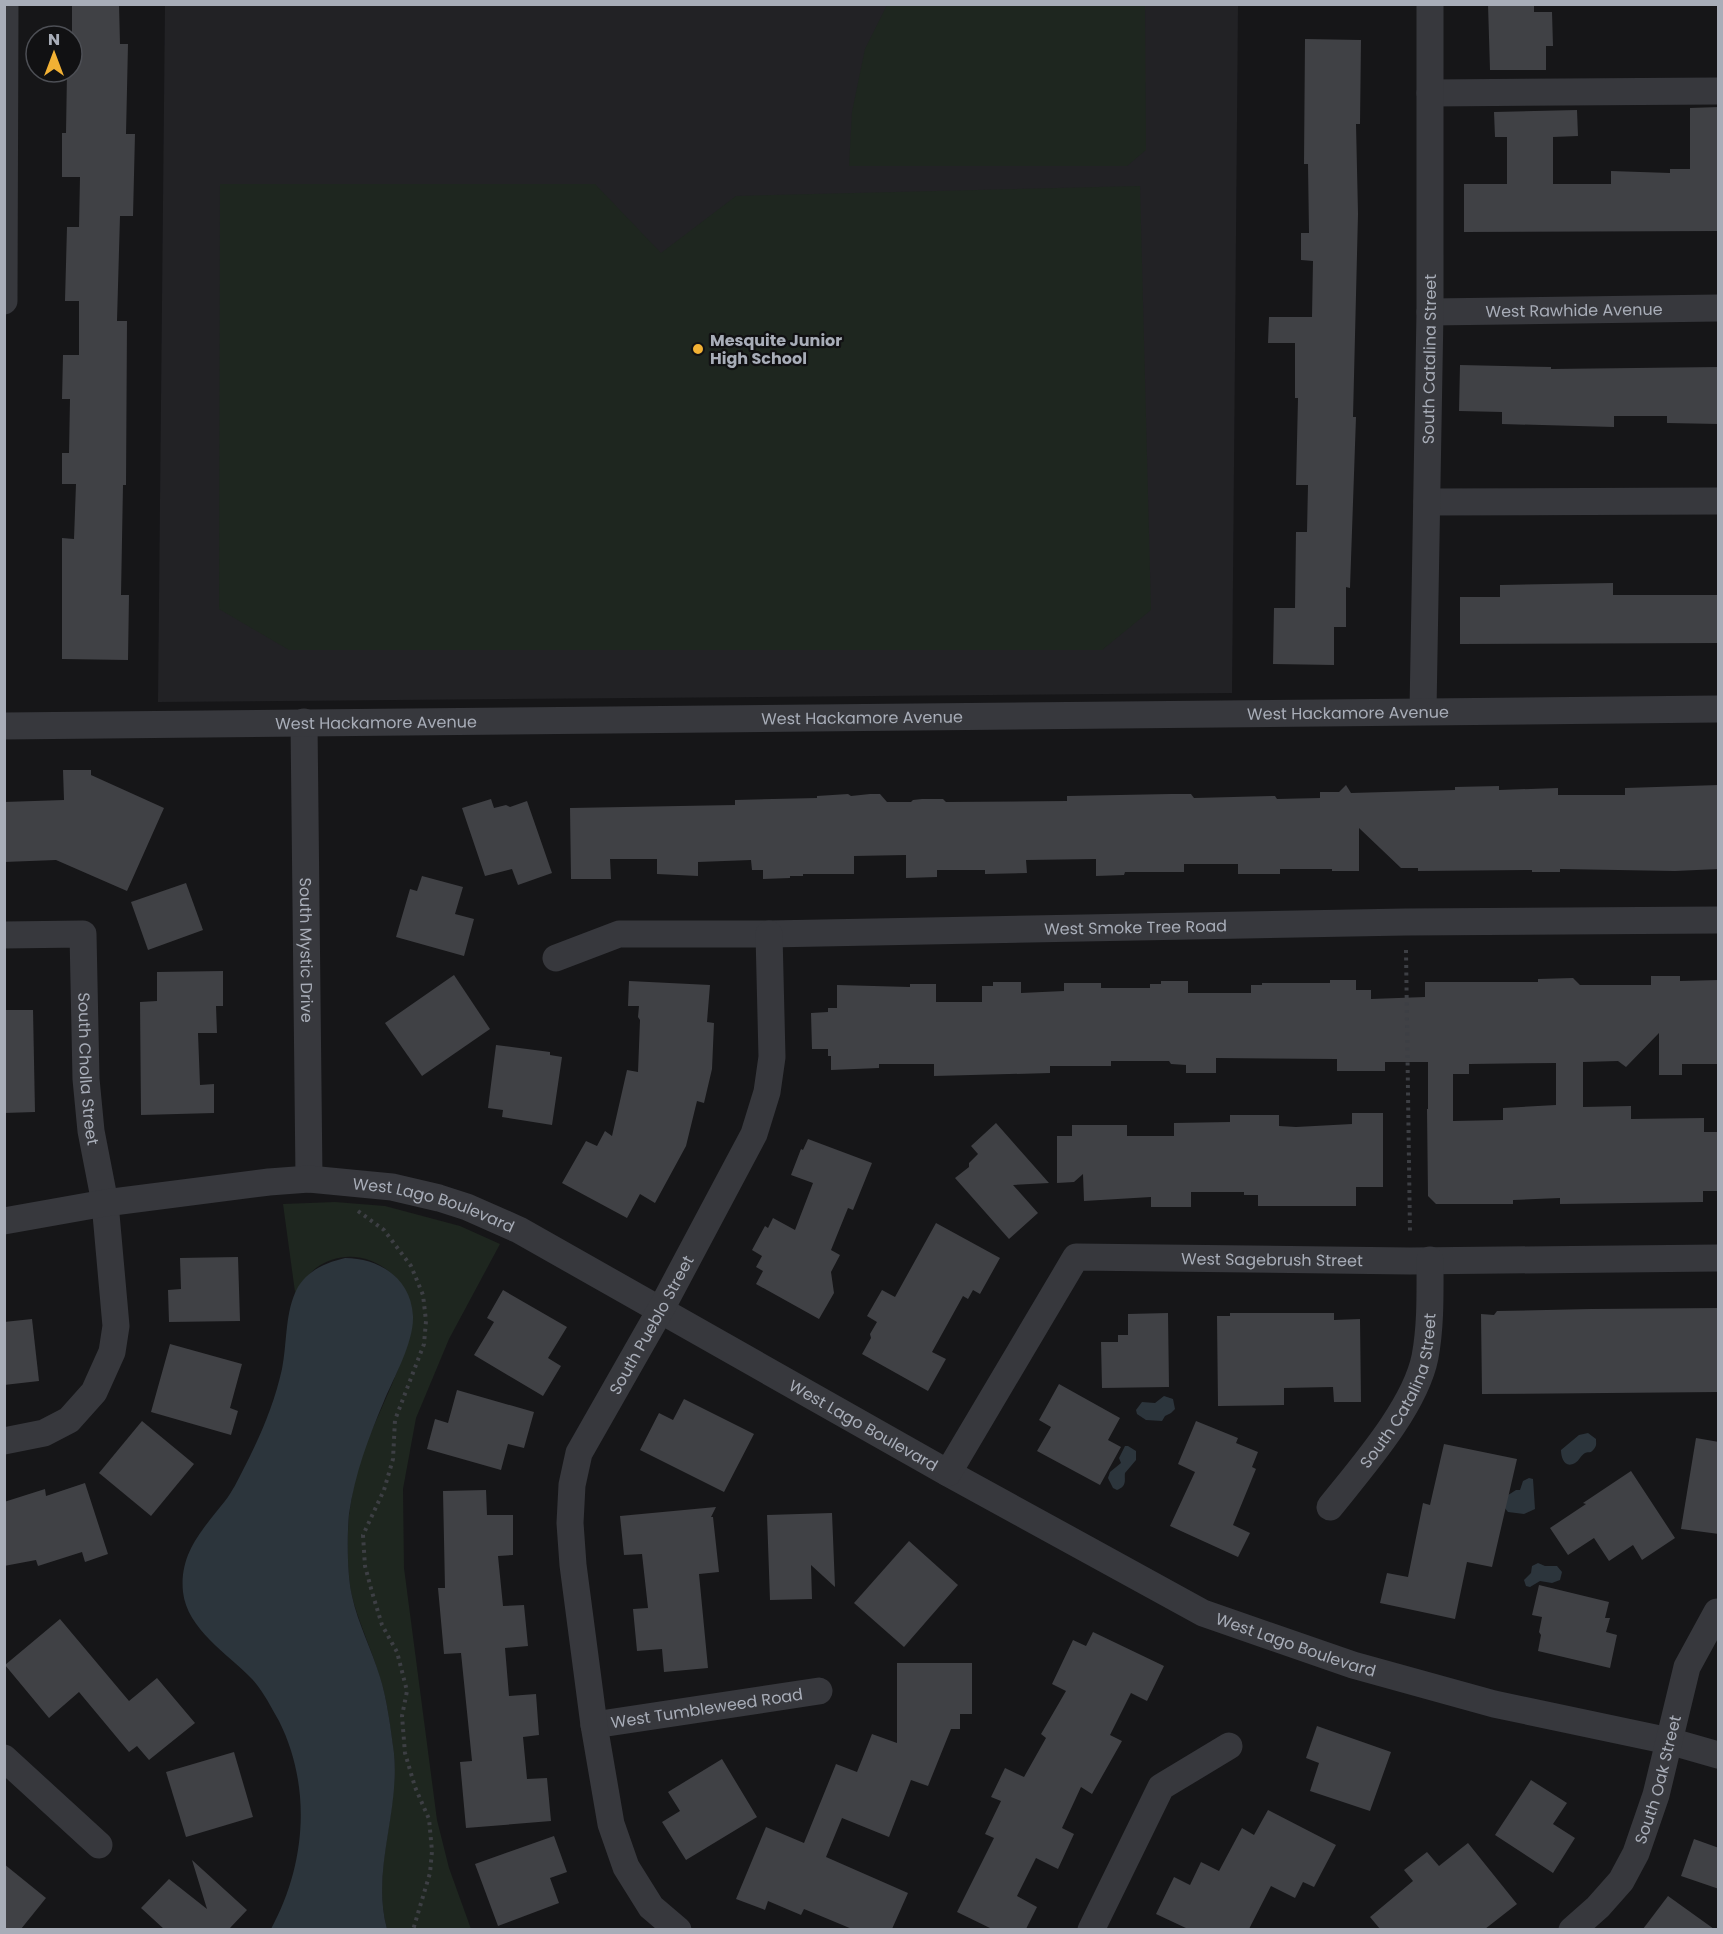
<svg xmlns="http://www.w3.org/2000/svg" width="1723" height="1934" font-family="Poppins,sans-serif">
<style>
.built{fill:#222225}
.green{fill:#1e261f}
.water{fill:#2c353c}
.building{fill:#404145;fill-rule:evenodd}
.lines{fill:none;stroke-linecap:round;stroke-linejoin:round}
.path{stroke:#3d3f44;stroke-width:4;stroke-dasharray:3 4.5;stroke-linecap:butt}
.minor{stroke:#37383d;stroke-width:27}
.poi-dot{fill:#f2b134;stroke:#111113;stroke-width:2}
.labels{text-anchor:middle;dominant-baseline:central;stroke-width:4.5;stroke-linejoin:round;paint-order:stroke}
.street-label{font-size:16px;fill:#a8adb8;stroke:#111113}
.poi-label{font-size:16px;font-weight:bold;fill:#a8adb8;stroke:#111113;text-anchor:start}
</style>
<rect width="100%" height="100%" fill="#161618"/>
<polygon class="built" points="165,5 1238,5 1232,693 158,702"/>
<g class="green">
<polygon points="887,5 1145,5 1146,150 1127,166 849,166 852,112 865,49"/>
<polygon points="220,184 595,184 661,253 736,196 1140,186 1151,610 1102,650 289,650 219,609"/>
<path d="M335 1202 385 1206 460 1226 500 1244 449 1339 416 1418 403 1489 404 1568 437 1820 449 1868 471 1929H387C371 1871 399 1813 394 1754 391 1732 387 1698 380 1678 372 1650 359 1624 352 1596 347 1576 347 1536 349 1515 352 1496 355 1474 361 1457 372 1426 417 1340 412 1312 405 1268 355 1240 316 1268 308 1274 302 1284 295 1292L283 1204Z"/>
</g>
<g class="water">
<path d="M345 1258C379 1258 411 1278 413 1316 414 1342 394 1377 384 1401 368 1439 355 1473 349 1514 347 1535 347 1575 352 1596 358 1624 372 1650 380 1677 387 1698 391 1731 394 1753 400 1813 371 1870 387 1929H271C306 1865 312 1787 279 1721 271 1707 263 1691 252 1679 228 1654 187 1629 183 1592 179 1553 203 1529 225 1501 232 1492 238 1480 243 1470 260 1437 274 1405 282 1369 287 1345 285 1316 295 1293 304 1272 324 1263 345 1258Z"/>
<polygon points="1164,1396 1173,1399 1175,1409 1171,1413 1165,1416 1162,1421 1146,1420 1137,1414 1136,1410 1142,1402 1155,1403"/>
<path d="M1588 1433 1596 1439C1596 1444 1597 1445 1594 1449 1590 1454 1590 1451 1585 1453 1581 1455 1579 1461 1575 1463 1565 1469 1561 1458 1561 1450L1579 1435Z"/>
<path d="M1125 1446H1128L1136 1451V1460L1125 1473C1124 1479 1128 1486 1117 1490L1113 1488 1108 1478 1110 1472 1121 1463 1119 1458Z"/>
<polygon points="1529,1478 1533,1479 1535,1509 1524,1514 1508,1512 1504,1507 1505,1497 1516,1490 1520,1490 1523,1481"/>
<polygon points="1538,1563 1545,1566 1557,1566 1562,1572 1560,1580 1552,1583 1540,1581 1530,1587 1526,1586 1524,1580 1531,1573 1532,1566"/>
</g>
<g class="building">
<polygon points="72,4 119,4 120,44 128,44 126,134 135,134 133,216 120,216 117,321 127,321 126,485 123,485 121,595 129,595 128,660 62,659 62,538 74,539 76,484 62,484 62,453 69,453 70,399 62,399 63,355 79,355 79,301 65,301 67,227 79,227 80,177 62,177 62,133 66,133 67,72 72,72"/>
<polygon points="1488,4 1534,4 1534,12 1552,12 1553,46 1546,46 1546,70 1490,70"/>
<polygon points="1305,39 1361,40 1360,124 1356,124 1358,214 1353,417 1356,417 1350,588 1346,587 1346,627 1334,627 1334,665 1273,664 1274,608 1295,608 1296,532 1307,532 1308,485 1296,485 1298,398 1295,398 1295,343 1268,343 1269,317 1312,317 1313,261 1301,260 1301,233 1309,233 1308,164 1304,164"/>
<polygon points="1719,107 1719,231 1464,232 1464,184 1507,184 1507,137 1495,137 1494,112 1577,110 1578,136 1553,137 1553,184 1611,184 1611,171 1670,173 1670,169 1690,169 1690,108"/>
<polygon points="1460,365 1551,367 1551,369 1719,367 1719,424 1667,423 1667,416 1614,416 1614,427 1502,424 1502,412 1459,411"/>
<polygon points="1613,583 1613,595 1719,595 1719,643 1460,644 1460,597 1500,597 1500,585"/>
<polygon points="63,770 91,770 91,775 164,808 127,891 56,860 4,862 4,802 64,800"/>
<polygon points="1346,785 1351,793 1455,790 1455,787 1499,786 1499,790 1558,788 1558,795 1625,795 1625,788 1719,785 1719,869 1675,871 1560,869 1560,872 1532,872 1532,870 1418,871 1418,868 1401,868 1359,828 1359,871 1332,871 1332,869 1280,869 1280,874 1238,874 1238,864 1184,864 1184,872 1125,872 1124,875 1096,876 1096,859 1026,860 1027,873 985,874 985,870 937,870 937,877 906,878 906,855 854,856 854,874 803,874 803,876 790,876 790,878 763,879 763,870 752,870 751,860 698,862 698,876 657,874 657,859 610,859 611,879 571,879 570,808 735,805 735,800 817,798 817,796 848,794 851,796 870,794 880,794 887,802 911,802 913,800 922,799 943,799 946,802 1067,801 1067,796 1171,794 1191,794 1194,798 1275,796 1277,799 1320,798 1320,792 1339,792"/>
<polygon points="491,799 494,808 506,805 510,807 527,801 552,873 518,885 512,869 485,876 462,808"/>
<polygon points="422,876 463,887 455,914 474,919 464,956 396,937 410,889 417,891"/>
<polygon points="186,883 203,930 148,950 131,902"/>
<polygon points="223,971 223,1006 216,1006 217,1033 198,1033 200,1085 214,1084 214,1113 141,1115 140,1002 157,1001 157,972"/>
<polygon points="454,975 490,1029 422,1076 385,1023"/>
<path d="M1651 976H1680V981L1719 980V1064H1682V1075H1659V1033L1626 1067 1618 1061 1583 1062V1107L1631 1106V1119L1704 1118V1132H1719V1191H1703V1202L1560 1204V1198L1513 1200V1204H1436L1428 1196 1427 1109H1428V1062H1385V1071H1337V1059L1216 1058V1073H1186V1065L1171 1064 1169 1061H1111V1066H1050V1073L934 1076V1064H879V1068L831 1070V1056H828V1049H812L811 1013 828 1012V1008H837V985L910 987V984H936V1002H982V986H993V982H1021V993L1064 991V983H1101V988H1150V984H1161V981H1188V993H1251V985H1262V983H1330V980H1356V990H1371V999L1425 997V982H1538V979L1573 978 1580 985H1651ZM1556 1063V1105L1503 1108V1120L1453 1121V1074H1469V1064Z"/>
<polygon points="629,981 710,985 707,1022 714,1023 712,1069 704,1103 697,1101 686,1146 655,1203 640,1194 627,1218 562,1183 586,1141 597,1146 605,1131 612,1136 627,1070 638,1072 640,1020 638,1017 639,1006 628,1006"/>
<polygon points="4,1010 33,1010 35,1112 4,1113"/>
<polygon points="496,1045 550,1052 550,1055 562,1057 552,1125 502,1117 503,1110 488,1108"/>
<polygon points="1352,1113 1383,1113 1383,1187 1356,1187 1356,1206 1258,1206 1258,1195 1244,1195 1244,1192 1191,1192 1191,1207 1151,1207 1151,1197 1084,1201 1083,1174 1074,1182 1057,1183 1057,1136 1072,1136 1072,1125 1127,1125 1127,1136 1174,1136 1174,1123 1230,1122 1230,1115 1279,1115 1279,1126 1296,1127 1352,1124"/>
<polygon points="996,1123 1049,1183 1013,1185 1038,1213 1009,1239 955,1178 969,1167 969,1163 978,1154 971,1146"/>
<polygon points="808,1139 872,1163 853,1210 848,1208 831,1250 840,1255 831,1272 834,1293 819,1319 756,1284 763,1271 756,1267 762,1256 752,1250 765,1226 768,1228 773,1218 795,1230 813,1183 791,1175 801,1149 803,1150"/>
<polygon points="936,1223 1000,1258 980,1294 973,1290 968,1299 963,1296 932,1352 946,1359 928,1391 862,1354 871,1338 870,1334 877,1322 867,1316 882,1290 895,1297"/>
<polygon points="238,1257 240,1321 169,1322 168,1290 181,1289 180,1258"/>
<polygon points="503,1290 567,1327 548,1358 561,1366 543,1396 474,1355 494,1322 487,1318"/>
<polygon points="1719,1308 1719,1392 1482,1394 1481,1314 1494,1315 1497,1311 1591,1309"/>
<polygon points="1168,1313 1169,1387 1102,1388 1101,1342 1118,1342 1118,1335 1128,1335 1128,1314"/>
<polygon points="1230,1313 1334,1313 1334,1320 1360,1319 1361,1402 1334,1402 1333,1387 1284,1388 1284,1405 1218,1406 1217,1316 1230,1316"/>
<polygon points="32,1319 39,1381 4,1385 4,1322"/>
<polygon points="170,1344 242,1364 230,1408 238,1411 231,1435 151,1412"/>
<polygon points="1059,1384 1120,1418 1108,1440 1121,1447 1100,1485 1037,1451 1051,1427 1039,1420"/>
<polygon points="457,1390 534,1412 524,1448 508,1444 501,1470 427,1449 435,1419 448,1423"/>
<polygon points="684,1399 754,1434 724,1492 640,1450 659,1413 673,1420"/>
<polygon points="142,1421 194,1464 151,1516 99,1473"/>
<polygon points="1196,1421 1238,1438 1236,1443 1258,1452 1252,1467 1256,1469 1233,1525 1250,1533 1238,1557 1170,1526 1195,1472 1178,1464"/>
<polygon points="1696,1438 1719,1442 1719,1534 1681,1529"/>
<polygon points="1444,1444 1517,1459 1492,1567 1467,1562 1455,1619 1380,1603 1387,1573 1408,1577 1423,1503 1430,1505"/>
<polygon points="1631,1471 1675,1538 1642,1560 1633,1545 1609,1561 1594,1538 1568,1555 1550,1528 1586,1504 1583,1503"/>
<polygon points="85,1483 108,1554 85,1562 82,1552 38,1566 36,1560 4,1566 4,1502 45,1489 46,1496"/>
<polygon points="486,1490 487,1515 513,1515 513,1555 498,1556 503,1606 524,1605 528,1646 505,1648 509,1696 536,1694 539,1735 523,1737 527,1779 547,1778 551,1821 466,1828 460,1762 472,1761 461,1653 444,1654 438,1588 445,1588 443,1491"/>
<polygon points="716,1507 711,1517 713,1517 719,1572 699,1574 708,1668 664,1672 662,1649 637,1651 633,1609 648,1608 642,1554 624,1555 620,1516"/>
<polygon points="832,1513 835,1587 811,1565 812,1599 770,1600 767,1515"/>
<polygon points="909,1541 958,1585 904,1647 854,1603"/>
<polygon points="1539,1585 1609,1602 1605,1618 1610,1618 1606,1632 1617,1635 1610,1668 1538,1651 1541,1635 1539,1632 1542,1617 1532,1615"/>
<polygon points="60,1619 129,1701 157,1678 195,1723 149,1760 137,1746 129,1752 79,1692 49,1718 5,1665"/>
<polygon points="1093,1632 1164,1666 1147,1701 1131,1693 1110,1735 1122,1741 1092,1794 1081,1787 1062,1828 1074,1834 1058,1869 1036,1858 1017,1896 1037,1907 1026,1929 992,1929 957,1912 994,1838 985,1834 1001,1801 991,1797 1005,1768 1024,1777 1046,1738 1041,1734 1066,1691 1052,1684 1073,1640 1086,1646"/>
<polygon points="897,1663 972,1663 972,1714 960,1714 960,1729 951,1729 928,1786 911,1780 889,1837 842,1818 826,1857 908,1893 892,1929 852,1929 804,1909 801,1915 768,1901 765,1910 736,1899 766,1827 804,1843 836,1764 857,1772 872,1734 897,1743"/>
<polygon points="1317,1726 1391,1752 1370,1811 1310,1791 1319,1763 1306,1758"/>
<polygon points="234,1752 253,1817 186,1837 166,1772"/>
<polygon points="722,1759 757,1817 686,1860 662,1822 680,1811 668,1792"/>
<polygon points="1531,1780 1567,1803 1553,1824 1575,1838 1553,1873 1495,1835"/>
<polygon points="1268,1810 1336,1845 1314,1887 1303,1882 1295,1898 1271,1886 1249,1929 1188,1929 1156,1914 1174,1877 1190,1885 1201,1862 1219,1871 1242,1828 1254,1835"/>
<polygon points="554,1836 567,1872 550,1878 559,1903 498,1926 475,1864"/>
<polygon points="1694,1839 1719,1848 1719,1889 1681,1876"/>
<polygon points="1468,1843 1517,1904 1485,1929 1380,1929 1370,1917 1413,1881 1404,1870 1427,1852 1439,1866"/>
<polygon points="192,1860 247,1910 230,1928 233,1929 164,1929 141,1908 169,1879 207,1909"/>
<polygon points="4,1864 46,1898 21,1929 4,1929"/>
<polygon points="1668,1896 1714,1929 1643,1929"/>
</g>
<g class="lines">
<g class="path">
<polyline points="1406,950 1410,1233"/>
<polyline points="358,1211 384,1230 411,1266 423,1295 426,1321 424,1344 395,1420 393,1459 384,1490 363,1535 365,1566 372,1592 382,1625 397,1652 407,1691 402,1716 405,1753 415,1787 429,1819 432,1851 430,1873 413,1930"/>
</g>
<g class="minor">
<polyline points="1430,93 1718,91"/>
<polyline points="4,301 5,4"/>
<path id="s1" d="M1430 312 1718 308"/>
<polyline points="1427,502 1718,501"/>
<path id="s2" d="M1423 711 1430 312V4"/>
<path id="s3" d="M304 722 309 1179"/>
<path id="s4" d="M4 726 1718 709"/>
<path id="s5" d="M4 935 83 934 86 1079 91 1131 105 1203 116 1326 112 1352 94 1392 69 1420 44 1433 4 1441"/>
<path id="s6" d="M556 958 619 934H769L1406 922 1718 920"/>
<path id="s7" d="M4 1221 105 1203 269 1182 309 1179 392 1187 439 1198 467 1207 519 1230 948 1473 1203 1613 1353 1665 1494 1704 1669 1741 1718 1755"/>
<path id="s8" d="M948 1473 1076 1257 1410 1261 1718 1258"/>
<path id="s9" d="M1330 1507C1362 1467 1415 1407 1425 1357 1431 1325 1430 1292 1430 1260"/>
<path id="s10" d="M594 1725 819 1691"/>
<polyline points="4,1758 99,1845"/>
<path id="s11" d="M678 1930 651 1907 626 1867 611 1824 594 1725 573 1565 570 1523 572 1485 579 1453 661 1309 754 1134 767 1092 772 1057 769 934"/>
<polyline points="1091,1930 1161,1787 1229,1746"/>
<path id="s12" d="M1572 1930 1598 1907 1621 1881 1636 1853 1656 1795 1687 1667 1717 1612"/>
</g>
</g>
<circle class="poi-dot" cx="698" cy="349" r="6"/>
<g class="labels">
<g class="street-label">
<text stroke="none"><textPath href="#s1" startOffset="144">West Rawhide Avenue</textPath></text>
<text stroke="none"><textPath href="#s2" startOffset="352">South Catalina Street</textPath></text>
<text stroke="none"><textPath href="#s4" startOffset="1344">West Hackamore Avenue</textPath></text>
<text stroke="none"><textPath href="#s4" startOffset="858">West Hackamore Avenue</textPath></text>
<text stroke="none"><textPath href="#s4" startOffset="372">West Hackamore Avenue</textPath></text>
<text stroke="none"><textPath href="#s6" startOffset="584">West Smoke Tree Road</textPath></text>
<text stroke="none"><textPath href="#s3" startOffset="228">South Mystic Drive</textPath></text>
<text stroke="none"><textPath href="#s5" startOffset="214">South Cholla Street</textPath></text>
<text stroke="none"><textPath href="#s7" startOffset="436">West Lago Boulevard</textPath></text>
<text stroke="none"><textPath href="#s8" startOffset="447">West Sagebrush Street</textPath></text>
<text stroke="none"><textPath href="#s11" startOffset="650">South Pueblo Street</textPath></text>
<text stroke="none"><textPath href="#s9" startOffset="138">South Catalina Street</textPath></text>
<text stroke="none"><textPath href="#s7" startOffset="922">West Lago Boulevard</textPath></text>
<text stroke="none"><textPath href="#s7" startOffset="1408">West Lago Boulevard</textPath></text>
<text stroke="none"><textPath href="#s10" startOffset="114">West Tumbleweed Road</textPath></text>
<text stroke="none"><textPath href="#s12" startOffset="178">South Oak Street</textPath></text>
</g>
<g class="poi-label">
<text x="710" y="340">Mesquite Junior<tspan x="710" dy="18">High School</tspan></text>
</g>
</g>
<rect width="1723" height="1934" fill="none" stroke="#a8adb8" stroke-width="12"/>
<g transform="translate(54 54)"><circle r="28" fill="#111113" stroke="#4d4f55" stroke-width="1.5"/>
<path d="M0-4.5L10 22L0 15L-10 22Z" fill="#f2b134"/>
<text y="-9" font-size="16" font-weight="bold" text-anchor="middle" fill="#a8adb8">N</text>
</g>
</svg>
